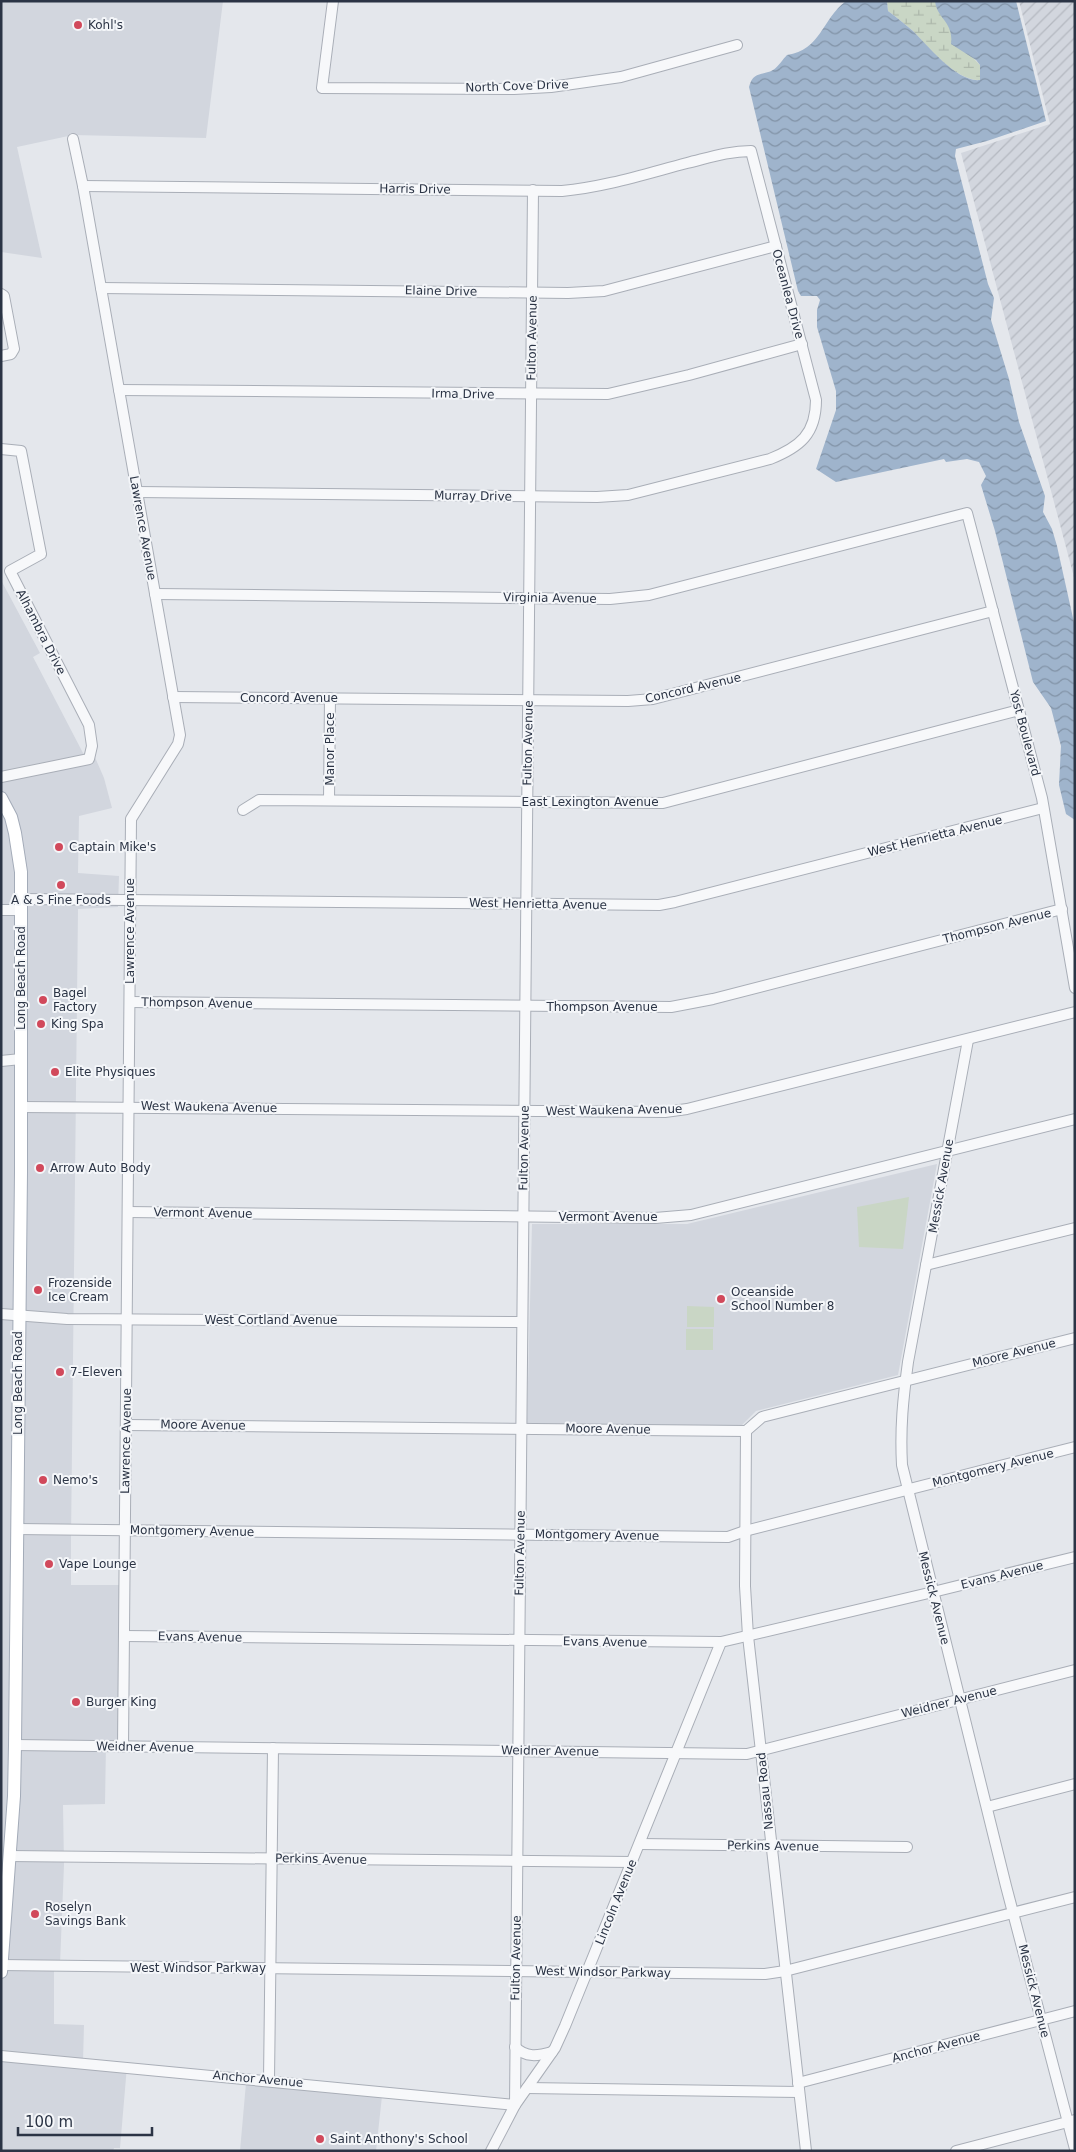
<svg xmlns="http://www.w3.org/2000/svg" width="1076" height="2152" font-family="'DejaVu Sans',sans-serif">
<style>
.built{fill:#d2d6de}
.industrial{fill:url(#industrial-furrows)}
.wetland{fill:url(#wetland-marsh)}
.pitch{fill:#c9d6c5}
.water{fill:url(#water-waves)}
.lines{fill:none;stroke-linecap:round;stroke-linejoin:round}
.minor-casing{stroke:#a9aeb7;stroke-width:12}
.major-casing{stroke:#a3abb8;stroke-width:14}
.minor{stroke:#f7f8fa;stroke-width:10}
.major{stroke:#fff;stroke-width:12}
.poi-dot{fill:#d1495b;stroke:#f4f6f9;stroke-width:2}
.labels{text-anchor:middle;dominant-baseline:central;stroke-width:4;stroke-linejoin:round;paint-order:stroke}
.poi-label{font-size:12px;fill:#2b3445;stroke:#f4f6f9;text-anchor:start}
.street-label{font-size:12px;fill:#2b3445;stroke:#f4f6f9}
</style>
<defs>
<pattern id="industrial-furrows" width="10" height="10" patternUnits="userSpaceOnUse" patternTransform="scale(1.25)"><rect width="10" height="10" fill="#d2d6de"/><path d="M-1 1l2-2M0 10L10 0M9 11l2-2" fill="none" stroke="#b4b8c0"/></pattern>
<pattern id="wetland-marsh" width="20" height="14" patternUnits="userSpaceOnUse" patternTransform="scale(1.25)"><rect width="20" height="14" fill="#c9d6c5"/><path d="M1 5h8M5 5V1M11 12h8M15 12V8" fill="none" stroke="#adb8ab"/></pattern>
<pattern id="water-waves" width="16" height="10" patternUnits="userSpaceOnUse" patternTransform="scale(1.25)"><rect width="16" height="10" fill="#9fb4cc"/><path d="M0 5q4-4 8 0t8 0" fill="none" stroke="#8293a7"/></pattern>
</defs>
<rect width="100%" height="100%" fill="#e4e7ec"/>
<g class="built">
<polygon points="1,1 223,1 206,138 73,135 17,147 42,258 1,252"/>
<polygon points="1,580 40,653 33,657 83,753 94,755 104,778 112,808 79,816 78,873 119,876 118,907 78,909 71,1540 71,1585 122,1585 120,1744 106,1744 105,1804 63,1805 64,1865 60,1964 54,1965 54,2024 84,2025 83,2062 127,2066 120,2148 114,2148 113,2151 1,2151"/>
<polygon points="937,1164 898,1375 756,1411 741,1426 527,1423 532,1224 687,1224"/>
<polygon points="246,2083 382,2096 376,2151 240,2151"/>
</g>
<polygon class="industrial" points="1019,1 1075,1 1075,581 961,153 1050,124"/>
<path class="wetland" d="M887 1H935L949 26 952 36 980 65V80C957 82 927 46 913 31 905 24 897 18 888 11Z"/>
<g class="pitch">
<polygon points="909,1197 903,1249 859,1247 857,1207"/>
<polygon points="687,1306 714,1307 714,1327 687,1327"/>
<rect x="686" y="1329" width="27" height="21"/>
</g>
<path class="water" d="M846 1H887L888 11C897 18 905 24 913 31 927 45 958 83 980 80V65L976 60 951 44C954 22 937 19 935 1H1016L1046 121 987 141 956 149 955 156 988 284 994 298 991 320 1009 379 1019 422 1045 496 1043 512 1052 529 1057 546 1075 627V820L1066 814 1059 785 1061 746 1051 708 1033 682 995 531 981 485 986 476 979 462 967 459 946 462 944 459 836 482 816 469 836 410V391L817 327V310L820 300 817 296H801L798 291 749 87C753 71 762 76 773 70 778 67 783 59 787 55 821 50 822 19 846 1Z"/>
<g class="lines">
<defs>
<g id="minor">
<polyline points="333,1 322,88 514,89 551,87 621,77 737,45"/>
<polyline points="73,139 83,186 180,735 178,744 131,819 123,1747"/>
<path d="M83 186 562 191C605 187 645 174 687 163 708 158 728 151 751 151L816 400C816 434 800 447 770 459L628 495 597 497 137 492"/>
<polyline points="101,288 568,293 604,291 776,246"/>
<polyline points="1,294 4,296 14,349 11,354 1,356"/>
<polyline points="119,390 608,394 689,375 802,344"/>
<polyline points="1,449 21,451 41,554 10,571 89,725 92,746 89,759 1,777"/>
<polyline points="155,594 610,599 649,595 967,513 1042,798 1075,988"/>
<polyline points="173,697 628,701 653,699 993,611"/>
<polyline points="329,800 330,698"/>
<polyline points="243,810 259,800 663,803 1019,710"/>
<polyline points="21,899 659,905 675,902 1043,808"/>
<polyline points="1,910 21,910"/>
<polyline points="130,1002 671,1007 713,999 1062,909"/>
<path d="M968 1040 908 1362C903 1399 900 1428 902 1465L1006 1886 1075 2149"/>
<polyline points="1,1061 21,1059"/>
<polyline points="21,1107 665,1112 687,1109 1075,1012"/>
<polyline points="128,1212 655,1218 691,1215 1075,1119"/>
<polyline points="926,1265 1075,1228"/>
<polyline points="1,1314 67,1319 522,1322"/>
<polyline points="126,1425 746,1431 762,1417 1075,1338"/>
<polyline points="746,1431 745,1586 748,1636 806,2151"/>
<polyline points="17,1529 728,1537 745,1531 1075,1447"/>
<polyline points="124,1636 721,1642 933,1592 1075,1557"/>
<polyline points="15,1745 747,1754 1075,1670"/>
<polyline points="987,1807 1075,1784"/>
<polyline points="640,1844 907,1847"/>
<polyline points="9,1856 632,1862"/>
<polyline points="1,1965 765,1974 785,1971 1075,1897"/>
<path d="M515 2047C526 2058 538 2056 552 2052"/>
<polyline points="1,2056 515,2105 533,190"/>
<polyline points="269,2080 273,1748"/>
<polyline points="798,2083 1075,2011"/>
<polyline points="527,2088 799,2092"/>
<polyline points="491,2151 515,2105 555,2048 565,2026 721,1642"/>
<polyline points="956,2151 1075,2120"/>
</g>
<polyline id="major" points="1,798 11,817 15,833 21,872 21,1172 15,1745 14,1796 1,1972"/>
</defs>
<use href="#minor" class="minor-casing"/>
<use href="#major" class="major-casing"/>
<use href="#minor" class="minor"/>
<use href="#major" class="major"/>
</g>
<g class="poi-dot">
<circle cx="78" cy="25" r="5"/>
<circle cx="59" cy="847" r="5"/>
<circle cx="61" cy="885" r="5"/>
<circle cx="43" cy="1000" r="5"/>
<circle cx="41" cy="1024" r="5"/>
<circle cx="55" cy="1072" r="5"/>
<circle cx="40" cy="1168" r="5"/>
<circle cx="38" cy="1290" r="5"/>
<circle cx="721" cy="1299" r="5"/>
<circle cx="60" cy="1372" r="5"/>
<circle cx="43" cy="1480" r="5"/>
<circle cx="49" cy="1564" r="5"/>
<circle cx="76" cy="1702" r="5"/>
<circle cx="35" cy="1914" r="5"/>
<circle cx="320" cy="2139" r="5"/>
</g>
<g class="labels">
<g class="poi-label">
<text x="88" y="25">Kohl's</text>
<text x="69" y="847">Captain Mike's</text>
<text x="61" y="900" text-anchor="middle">A &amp; S Fine Foods</text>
<text x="53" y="993">Bagel<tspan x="53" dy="14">Factory</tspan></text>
<text x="51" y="1024">King Spa</text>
<text x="65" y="1072">Elite Physiques</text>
<text x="50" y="1168">Arrow Auto Body</text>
<text x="48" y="1283">Frozenside<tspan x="48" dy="14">Ice Cream</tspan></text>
<text x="731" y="1292">Oceanside<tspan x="731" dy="14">School Number 8</tspan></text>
<text x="70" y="1372">7-Eleven</text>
<text x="53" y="1480">Nemo's</text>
<text x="59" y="1564">Vape Lounge</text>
<text x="86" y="1702">Burger King</text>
<text x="45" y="1907">Roselyn<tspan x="45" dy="14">Savings Bank</tspan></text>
<text x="330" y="2139">Saint Anthony's School</text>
</g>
<g class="street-label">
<text transform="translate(517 86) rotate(-2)">North Cove Drive</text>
<text transform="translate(415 189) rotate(1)">Harris Drive</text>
<text transform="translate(441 291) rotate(1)">Elaine Drive</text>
<text transform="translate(788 294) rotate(75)">Oceanlea Drive</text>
<text transform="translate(532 338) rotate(-89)">Fulton Avenue</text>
<text transform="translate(463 394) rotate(1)">Irma Drive</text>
<text transform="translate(473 496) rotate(1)">Murray Drive</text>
<text transform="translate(143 528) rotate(80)">Lawrence Avenue</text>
<text transform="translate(550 598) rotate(1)">Virginia Avenue</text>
<text transform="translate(41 632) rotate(63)">Alhambra Drive</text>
<text transform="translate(693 688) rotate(-13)">Concord Avenue</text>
<text x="289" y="698">Concord Avenue</text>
<text transform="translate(1025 733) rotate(75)">Yost Boulevard</text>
<text transform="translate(528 743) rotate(-89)">Fulton Avenue</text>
<text transform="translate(330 749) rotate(-90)">Manor Place</text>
<text x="590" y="802">East Lexington Avenue</text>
<text transform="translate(935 836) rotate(-14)">West Henrietta Avenue</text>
<text transform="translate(538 904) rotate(1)">West Henrietta Avenue</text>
<text transform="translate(997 926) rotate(-14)">Thompson Avenue</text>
<text transform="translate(130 931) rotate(-90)">Lawrence Avenue</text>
<text transform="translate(21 978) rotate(-90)">Long Beach Road</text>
<text transform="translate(197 1003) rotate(1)">Thompson Avenue</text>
<text x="602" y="1007">Thompson Avenue</text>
<text transform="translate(209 1107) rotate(1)">West Waukena Avenue</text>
<text transform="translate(614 1110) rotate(-1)">West Waukena Avenue</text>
<text transform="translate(524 1148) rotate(-89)">Fulton Avenue</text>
<text transform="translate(941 1186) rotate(-80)">Messick Avenue</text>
<text transform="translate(203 1213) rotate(1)">Vermont Avenue</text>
<text x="608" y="1217">Vermont Avenue</text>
<text x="271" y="1320">West Cortland Avenue</text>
<text transform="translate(1014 1353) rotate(-14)">Moore Avenue</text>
<text transform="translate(18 1383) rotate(-90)">Long Beach Road</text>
<text transform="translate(203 1425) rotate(1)">Moore Avenue</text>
<text transform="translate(608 1429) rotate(1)">Moore Avenue</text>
<text transform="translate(126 1441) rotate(-89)">Lawrence Avenue</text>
<text transform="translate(993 1468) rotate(-14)">Montgomery Avenue</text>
<text transform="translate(192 1531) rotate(1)">Montgomery Avenue</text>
<text transform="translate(597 1535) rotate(1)">Montgomery Avenue</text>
<text transform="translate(520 1553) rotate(-89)">Fulton Avenue</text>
<text transform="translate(1002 1575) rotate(-14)">Evans Avenue</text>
<text transform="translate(934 1598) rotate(76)">Messick Avenue</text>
<text transform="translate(200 1637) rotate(1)">Evans Avenue</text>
<text transform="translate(605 1642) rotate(1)">Evans Avenue</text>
<text transform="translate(949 1702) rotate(-14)">Weidner Avenue</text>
<text transform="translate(145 1747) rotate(1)">Weidner Avenue</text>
<text transform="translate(550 1751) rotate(1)">Weidner Avenue</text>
<text transform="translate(765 1791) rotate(-96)">Nassau Road</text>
<text transform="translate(773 1846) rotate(1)">Perkins Avenue</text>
<text transform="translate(321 1859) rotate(1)">Perkins Avenue</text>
<text transform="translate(616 1902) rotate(-68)">Lincoln Avenue</text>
<text transform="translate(516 1958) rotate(-89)">Fulton Avenue</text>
<text x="198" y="1968">West Windsor Parkway</text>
<text transform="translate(603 1972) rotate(1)">West Windsor Parkway</text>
<text transform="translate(1034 1991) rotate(76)">Messick Avenue</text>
<text transform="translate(936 2047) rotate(-15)">Anchor Avenue</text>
<text transform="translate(258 2079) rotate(5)">Anchor Avenue</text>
</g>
</g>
<rect width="1076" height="2152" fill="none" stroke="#2b3445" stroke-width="5"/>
<path d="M18 2127v8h134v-8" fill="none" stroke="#2b3445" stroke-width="2.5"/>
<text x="25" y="2127" font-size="15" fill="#2b3445" stroke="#f4f6f9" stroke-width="4" paint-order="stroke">100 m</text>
</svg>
